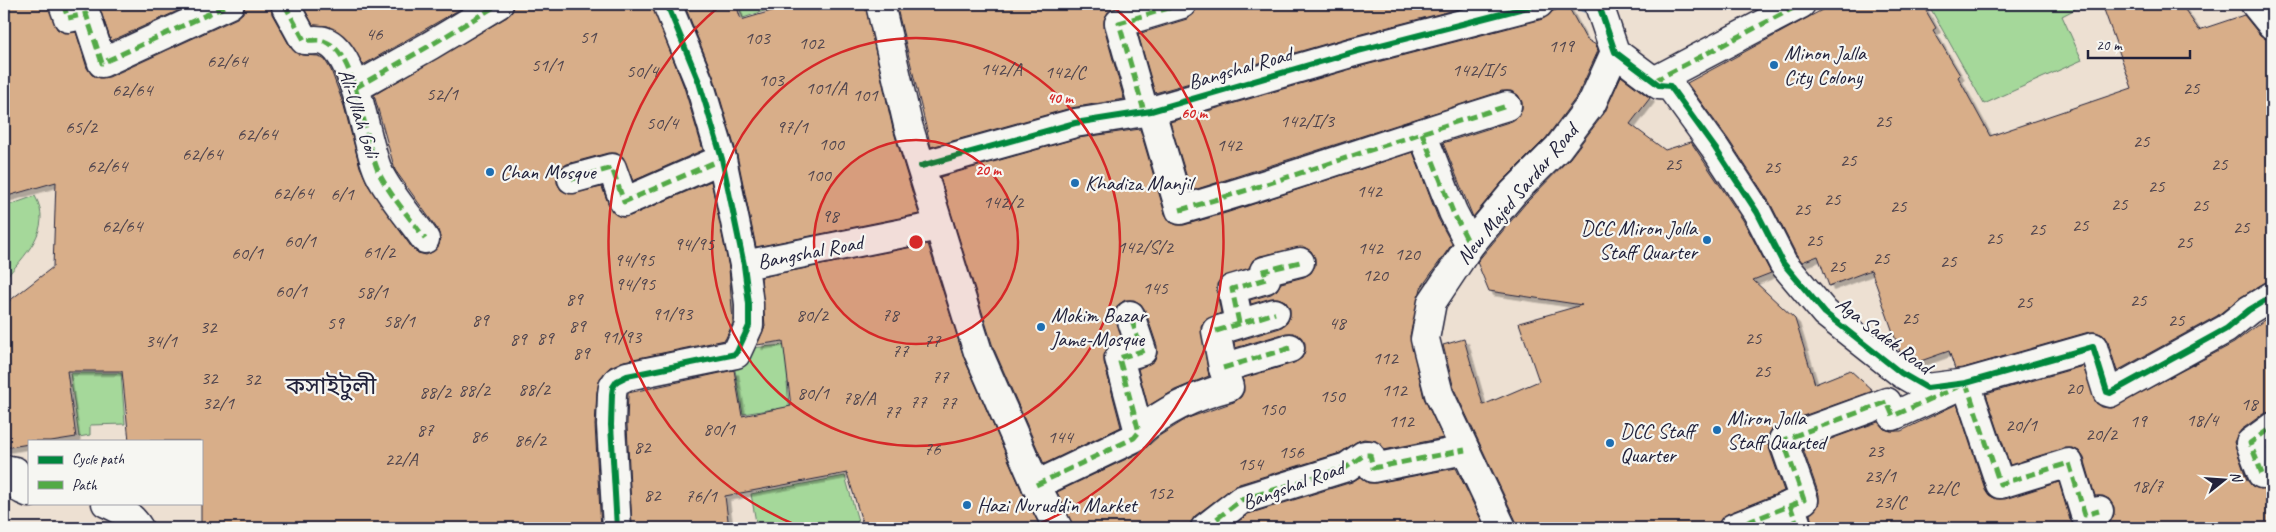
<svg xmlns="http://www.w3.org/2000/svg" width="2276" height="532" font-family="Caveat,'Noto Sans Bengali',sans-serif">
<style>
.green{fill:#a5d89a;stroke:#647d6a}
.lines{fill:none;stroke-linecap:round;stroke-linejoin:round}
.stream{stroke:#758dac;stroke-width:10}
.building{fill:#d8ae89;stroke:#22223b;filter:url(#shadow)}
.minor-casing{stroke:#22223b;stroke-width:31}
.tertiary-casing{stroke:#22223b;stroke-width:31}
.minor{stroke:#f6f6f2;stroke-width:28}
.tertiary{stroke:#f6f6f2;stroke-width:28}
.quiet{stroke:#53aa46;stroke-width:5;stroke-dasharray:10 5;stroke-linecap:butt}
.cycleway-casing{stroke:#f6f6f2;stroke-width:9}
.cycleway{stroke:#00873e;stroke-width:6}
.ring{fill:none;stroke:#d62828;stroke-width:2.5}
.poi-dot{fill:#1f6fb2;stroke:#f6f6f2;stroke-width:2}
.labels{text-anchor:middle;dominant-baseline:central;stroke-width:4.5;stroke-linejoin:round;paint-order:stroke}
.number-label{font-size:19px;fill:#50454e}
.poi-label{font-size:21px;fill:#22223b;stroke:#f6f6f2;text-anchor:start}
.street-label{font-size:21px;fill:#22223b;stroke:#f6f6f2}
.quarter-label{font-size:24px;fill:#22223b;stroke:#f6f6f2}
.centre{fill:#d62828;stroke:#f6f6f2;stroke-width:2.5}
.ring-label{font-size:15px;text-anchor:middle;font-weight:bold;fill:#d62828;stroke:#f6f6f2;stroke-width:4.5;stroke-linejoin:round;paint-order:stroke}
</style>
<defs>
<filter id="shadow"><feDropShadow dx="4.5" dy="4.5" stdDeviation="0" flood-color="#0004"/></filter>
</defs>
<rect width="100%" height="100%" fill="#ede0d2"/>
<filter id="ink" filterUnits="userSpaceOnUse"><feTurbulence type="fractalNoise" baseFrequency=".02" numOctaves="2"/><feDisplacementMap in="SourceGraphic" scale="10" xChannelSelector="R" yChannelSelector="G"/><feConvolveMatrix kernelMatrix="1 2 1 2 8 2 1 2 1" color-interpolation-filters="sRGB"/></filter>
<g filter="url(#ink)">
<g class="green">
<polygon points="738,4 785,4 743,18"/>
<polygon points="1928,4 2085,4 2062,16 2082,60 1984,104"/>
<path d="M35 196C54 229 24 256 4 280V207Z"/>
<polygon points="798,344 802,380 787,383 789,405 808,402 815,449 724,465 720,453 669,461 665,403 645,407 644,395 703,385 709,421 682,426 687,445 777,427 774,409 743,414 733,359 749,348"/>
<polygon points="70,373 121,373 125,424 90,425 90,435 79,437"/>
<polygon points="845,476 860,528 757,528 751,494"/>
</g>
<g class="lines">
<g class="stream">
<polyline points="1576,4 1594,11"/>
<polyline points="1539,9 1557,4"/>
</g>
</g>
<g class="building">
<polygon points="4,4 48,4 57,29 64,33 76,32 87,68 92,75 100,78 109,77 237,18 243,13 245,4 271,4 272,14 291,48 302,55 318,56 325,60 331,70 344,106 360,167 368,185 412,248 418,253 426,255 434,251 439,245 440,237 438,230 395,170 374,95 507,17 512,12 515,4 652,4 684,87 703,150 633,181 623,157 616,153 608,153 567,164 561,168 557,175 557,183 561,190 569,194 602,187 610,208 615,214 622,217 630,216 711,181 729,268 733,323 725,340 624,361 610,367 600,378 597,392 595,425 601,528 201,528 201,441 129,441 122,371 67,371 76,437 51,441 29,441 29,444 4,448 4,305 53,267 56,182 4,197"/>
<polygon points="98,4 193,4 111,41"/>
<polygon points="302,4 469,4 363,65 348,40 328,26 313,25"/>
<polygon points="684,4 736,4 741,20 795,4 865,4 893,129 919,214 756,247 737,155 714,78"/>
<polygon points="896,4 1129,4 1108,12 1104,20 1104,27 1124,99 1071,108 931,147"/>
<polygon points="1197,4 1465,4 1466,7 1350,37 1155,93 1138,34 1187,19 1194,14"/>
<polygon points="1833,4 1922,4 1936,28 1933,30 1960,75 1958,77 1990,136 2132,88 2102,4 2181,4 2199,30 2244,15 2260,35 2266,39 2272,40 2272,280 2264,283 2241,297 2217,316 2117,371 2108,342 2103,335 2096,332 2089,332 1963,368 1955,369 1949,351 1915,363 1910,360 1900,352 1871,270 1829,286 1818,256 1802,262 1796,254 1770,203 1728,139 1687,83"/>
<polygon points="1568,6 1586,39 1596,45 1598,51 1578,95 1546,138 1502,182 1473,217 1443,143 1512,121 1518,117 1522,110 1522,102 1518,95 1511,91 1502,91 1462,104 1191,191 1170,122 1358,67 1543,19 1553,11"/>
<polygon points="1621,76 1650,98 1630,124 1665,150 1691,142 1743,220 1771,273 1753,280 1795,319 1815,384 1850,370 1873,391 1778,425 1771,430 1768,437 1768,445 1784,491 1727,514 1721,519 1718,528 1517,528 1516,521 1454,389 1443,345 1464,339 1483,405 1539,381 1519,323 1582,305 1489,291 1477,262 1525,204 1570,158 1605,112"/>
<polygon points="1140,129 1165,214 1170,222 1177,225 1184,225 1226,213 1413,152 1438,218 1452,244 1421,288 1410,336 1424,398 1443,438 1384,450 1376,441 1364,439 1356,442 1340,453 1236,485 1195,516 1191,522 1190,528 1074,528 1057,492 1141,452 1159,436 1188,418 1234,402 1241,397 1244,391 1243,378 1294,363 1302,358 1305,351 1305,343 1301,337 1293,333 1286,333 1235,348 1234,342 1280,328 1287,323 1290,316 1290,309 1285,301 1278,298 1271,298 1251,304 1250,300 1271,294 1277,290 1281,283 1304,277 1311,273 1315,266 1315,258 1311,251 1304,247 1260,256 1253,260 1249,268 1221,278 1217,284 1217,292 1221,313 1205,320 1201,327 1209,376 1175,390 1148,406 1138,369 1154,361 1157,354 1157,346 1145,310 1141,304 1134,300 1125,300 1118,305 1115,312 1122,341 1108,347 1104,355 1104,362 1121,427 1044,464 993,347 940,177 1078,138"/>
<polygon points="928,244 964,358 1022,491 1041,528 864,528 847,473 725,496 729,528 632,528 627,425 628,393 734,370 742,416 791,406 783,341 757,345 765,326 761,277"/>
<polygon points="2272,314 2272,412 2263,414 2241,430 2234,442 2247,480 2252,486 2260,489 2272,485 2272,528 2096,528 2111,521 2114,514 2114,507 2109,499 2103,496 2095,496 2084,458 2079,451 2072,448 2064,448 2010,465 1986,394 2083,366 2096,403 2102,407 2112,408 2234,343"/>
<polygon points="1957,404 1985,489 1989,495 1996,499 2005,499 2059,482 2070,520 2078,528 1813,528 1810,514 1816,509 1819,503 1819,495 1803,449 1878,422 1884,429 1891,431 1901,431"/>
<polygon points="1456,468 1485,528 1230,528 1248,514 1352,482 1360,477 1368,483 1376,483"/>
</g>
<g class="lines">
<defs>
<g id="minor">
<polyline points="63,4 68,18 86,14 102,63 230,4"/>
<path d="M287 4 286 7 304 40C310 41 318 39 324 41 359 52 364 147 381 177 393 199 411 219 425 239"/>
<polyline points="1600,8 1615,52 1659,85 1670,86 1715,148 1757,212 1783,263 1825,313 1901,373 1927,388 1966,383 2093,347 2107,392 2110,393 2226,329 2249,310 2272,296"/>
<polyline points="1654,81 1801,4"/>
<polyline points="355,88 431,45 499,4"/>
<polyline points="1144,111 1119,23 1182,4"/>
<path d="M1151 111 1180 210C1290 179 1398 139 1507 106"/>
<polyline points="1422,133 1453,212 1470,245"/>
<polyline points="921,166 1075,123 1151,111 1354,52 1539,4"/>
<polyline points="572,179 612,168 624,202 722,159"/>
<polyline points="744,265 939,226"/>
<polyline points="1239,323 1232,289 1266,279 1264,271 1300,262"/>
<polyline points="1223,368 1290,348"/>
<path d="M1139 432C1166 409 1195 396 1229 387L1223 368 1216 331 1275 313"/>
<polyline points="4,469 15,471 22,490 29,493"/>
<polyline points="2262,474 2250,443 2272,427"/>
<polyline points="1036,485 1134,438 1139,432 1119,358 1142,351 1130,315"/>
<path d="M106 503C120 509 131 515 139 528"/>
<polyline points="1790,505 1798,528"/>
<polyline points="617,528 611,425 612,394 613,387 617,381 627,376 736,354 749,326 749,304 744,265 722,159 699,82 667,4"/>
<polyline points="1205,528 1241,500 1347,467 1364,455 1370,455 1373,468 1465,450"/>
<polyline points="1502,528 1439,394 1425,339 1432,302 1470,245 1513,193 1558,148 1592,103 1615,52"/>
<polyline points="1733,528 1804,500 1783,440 1887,402 1893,416 1966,383 2000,484 2069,463 2085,515 2099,511"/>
</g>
<g id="tertiary">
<polyline points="880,4 908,125 978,352 1036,485 1058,528"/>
<polyline points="2255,4 2272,25"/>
</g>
</defs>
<use href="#minor" class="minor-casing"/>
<use href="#tertiary" class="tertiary-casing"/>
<use href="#minor" class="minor"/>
<use href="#tertiary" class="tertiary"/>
<g class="quiet">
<polyline points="63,4 68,18 86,14 102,63 230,4"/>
<path d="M287 4 286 7 304 40C310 41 318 39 324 41 359 52 364 147 381 177 393 199 411 219 425 239"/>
<polyline points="1654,81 1801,4"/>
<polyline points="355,88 431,45 499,4"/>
<polyline points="1144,111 1119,23 1182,4"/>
<polyline points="1422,133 1453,212 1470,245"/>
<polyline points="572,179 612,168 624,202 722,159"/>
<path d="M1180 210C1290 179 1398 139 1507 106"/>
<polyline points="1239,323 1232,289 1266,279 1264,271 1300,262"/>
<polyline points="1216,331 1275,313"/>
<polyline points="1223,368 1290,348"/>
<polyline points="2262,474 2250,443 2272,427"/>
<polyline points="1036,485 1134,438 1139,432 1119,358 1142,351 1130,315"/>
<polyline points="1790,505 1798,528"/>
<polyline points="1205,528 1241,500 1347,467 1364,455 1370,455 1373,468 1465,450"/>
<polyline points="1733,528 1804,500 1783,440 1887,402 1893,416 1966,383 2000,484 2069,463 2085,515 2099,511"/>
</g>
<defs>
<g id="cycleway">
<polyline points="1600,8 1615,52 1659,85 1670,86 1715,148 1757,212 1783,263 1825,313 1901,373 1927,388 1966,383 2093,347 2107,392 2110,393 2226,329 2249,310 2272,296"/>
<polyline points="921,166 1075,123 1151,111 1354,52 1539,4"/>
<polyline points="617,528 611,425 612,394 613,387 617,381 627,376 736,354 749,326 749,304 744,265 722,159 699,82 667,4"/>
</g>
</defs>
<use href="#cycleway" class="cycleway-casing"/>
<use href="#cycleway" class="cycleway"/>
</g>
</g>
<circle cx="916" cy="242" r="102" fill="#d62828" fill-opacity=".12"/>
<g class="ring">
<circle cx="916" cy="242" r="102"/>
<circle cx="916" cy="242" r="204"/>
<path d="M803 528A307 307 0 0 1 721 5M1111 5A307 307 0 0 1 1029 528"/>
</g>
<g class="poi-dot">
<circle cx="1774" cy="65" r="5"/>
<circle cx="490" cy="172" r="5"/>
<circle cx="1075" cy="183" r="5"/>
<circle cx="1707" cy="240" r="5"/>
<circle cx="1041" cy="327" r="5"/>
<circle cx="1717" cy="430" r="5"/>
<circle cx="1610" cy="443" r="5"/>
<circle cx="967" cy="505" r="5"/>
</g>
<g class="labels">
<g class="number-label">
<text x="374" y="34">46</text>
<text x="588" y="37">51</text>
<text x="757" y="38">103</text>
<text x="811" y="43">102</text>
<text x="1561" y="46">119</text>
<text x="227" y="61">62/64</text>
<text x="547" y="65">51/1</text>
<text x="1001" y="69">142/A</text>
<text x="1479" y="70">142/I/5</text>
<text x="642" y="71">50/4</text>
<text x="1065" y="72">142/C</text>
<text x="771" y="80">103</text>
<text x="826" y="88">101/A</text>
<text x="2191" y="88">25</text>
<text x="132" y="90">62/64</text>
<text x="442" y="94">52/1</text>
<text x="865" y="95">101</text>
<text x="1307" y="121">142/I/3</text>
<text x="1883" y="121">25</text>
<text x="662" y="123">50/4</text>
<text x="81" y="127">65/2</text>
<text x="792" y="127">97/1</text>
<text x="257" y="134">62/64</text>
<text x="2141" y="141">25</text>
<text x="831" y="144">100</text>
<text x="1229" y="145">142</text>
<text x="202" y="154">62/64</text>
<text x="1848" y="160">25</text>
<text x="1673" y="164">25</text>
<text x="2219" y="164">25</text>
<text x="107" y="166">62/64</text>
<text x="1772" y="167">25</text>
<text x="818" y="175">100</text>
<text x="2156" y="186">25</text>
<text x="1369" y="191">142</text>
<text x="293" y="193">62/64</text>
<text x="342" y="194">6/1</text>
<text x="1832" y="199">25</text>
<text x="1003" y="202">142/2</text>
<text x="2119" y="204">25</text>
<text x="2200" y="205">25</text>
<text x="1898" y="206">25</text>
<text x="1802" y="209">25</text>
<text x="830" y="216">98</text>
<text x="2080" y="225">25</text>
<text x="122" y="226">62/64</text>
<text x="2241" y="227">25</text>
<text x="2037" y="229">25</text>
<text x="1994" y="238">25</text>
<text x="1814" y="240">25</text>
<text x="300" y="241">60/1</text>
<text x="2184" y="242">25</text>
<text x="694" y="244">94/95</text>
<text x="1145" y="247">142/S/2</text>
<text x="1370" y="248">142</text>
<text x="379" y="252">61/2</text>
<text x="247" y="253">60/1</text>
<text x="1407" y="254">120</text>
<text x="1881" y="258">25</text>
<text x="634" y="260">94/95</text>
<text x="1948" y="261">25</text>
<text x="1837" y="266">25</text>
<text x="1375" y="275">120</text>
<text x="635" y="284">94/95</text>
<text x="1155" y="288">145</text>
<text x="291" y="291">60/1</text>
<text x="372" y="292">58/1</text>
<text x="574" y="299">89</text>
<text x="2138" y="300">25</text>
<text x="2024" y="302">25</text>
<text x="672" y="314">91/93</text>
<text x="812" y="315">80/2</text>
<text x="890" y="315">78</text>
<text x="1910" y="318">25</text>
<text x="480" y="320">89</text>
<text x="2176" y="320">25</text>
<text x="399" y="321">58/1</text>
<text x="335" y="323">59</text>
<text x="1337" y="323">48</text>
<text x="577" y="326">89</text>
<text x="208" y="327">32</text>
<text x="621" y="337">91/93</text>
<text x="545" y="338">89</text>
<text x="1753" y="338">25</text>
<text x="518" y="339">89</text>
<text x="161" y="341">34/1</text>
<text x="932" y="341">77</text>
<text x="900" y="351">77</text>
<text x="581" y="353">89</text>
<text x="1385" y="358">112</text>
<text x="1762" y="371">25</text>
<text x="940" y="377">77</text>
<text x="209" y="378">32</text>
<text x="252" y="379">32</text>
<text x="2074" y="388">20</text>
<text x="534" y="389">88/2</text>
<text x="474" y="390">88/2</text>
<text x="1394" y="390">112</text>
<text x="435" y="392">88/2</text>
<text x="813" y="393">80/1</text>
<text x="1332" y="396">150</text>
<text x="859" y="398">78/A</text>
<text x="918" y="402">77</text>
<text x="218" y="403">32/1</text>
<text x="948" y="403">77</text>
<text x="2249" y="404">18</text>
<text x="1272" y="409">150</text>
<text x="892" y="412">77</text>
<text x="2202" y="420">18/4</text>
<text x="1401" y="421">112</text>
<text x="2138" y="421">19</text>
<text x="2021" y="425">20/1</text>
<text x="719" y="429">80/1</text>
<text x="425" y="430">87</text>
<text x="2101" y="434">20/2</text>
<text x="479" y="436">86</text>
<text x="1060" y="437">144</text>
<text x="530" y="440">86/2</text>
<text x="642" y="447">82</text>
<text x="932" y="449">76</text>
<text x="1875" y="451">23</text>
<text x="1291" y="452">156</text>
<text x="401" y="459">22/A</text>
<text x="1250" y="464">154</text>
<text x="1880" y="476">23/1</text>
<text x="2147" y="486">18/7</text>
<text x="1942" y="488">22/C</text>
<text x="1160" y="493">152</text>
<text x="652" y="495">82</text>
<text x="701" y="496">76/1</text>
<text x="1890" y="502">23/C</text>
</g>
<g class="poi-label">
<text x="1784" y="53">Minon Jalla<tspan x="1784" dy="24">City Colony</tspan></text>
<text x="500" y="172">Chan Mosque</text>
<text x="1085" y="183">Khadiza Manjil</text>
<text x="1697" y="228" text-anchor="end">DCC Miron Jolla<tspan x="1697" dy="24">Staff Quarter</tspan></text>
<text x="1051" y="315">Mokim Bazar<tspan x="1051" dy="24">Jame-Mosque</tspan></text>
<text x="1727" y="418">Miron Jolla<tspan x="1727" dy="24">Staff Quarted</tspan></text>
<text x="1620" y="431">DCC Staff<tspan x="1620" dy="24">Quarter</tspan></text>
<text x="977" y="505">Hazi Nuruddin Market</text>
</g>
<g class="street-label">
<text transform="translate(1240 68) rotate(-16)">Bangshal Road</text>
<text transform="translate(359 113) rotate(72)">Ali-Ullah Goli</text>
<text transform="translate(1517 194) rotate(-50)">New Majed Sardar Road</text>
<text transform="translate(810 252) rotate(-11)">Bangshal Road</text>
<text transform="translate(1884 335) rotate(37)">Aga Sadek Road</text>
<text transform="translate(1293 485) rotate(-20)">Bangshal Road</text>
</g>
<g class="quarter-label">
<text x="331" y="386">কসাইটুলী</text>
</g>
</g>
<circle cx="916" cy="242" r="8" class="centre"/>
<g class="ring-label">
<text x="1060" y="103">40 m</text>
<text x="1194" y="118">60 m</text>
<text x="988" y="175">20 m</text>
</g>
<rect width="2276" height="532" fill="none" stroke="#f6f6f2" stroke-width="20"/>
<rect x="10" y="10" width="2256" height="512" fill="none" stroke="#22223b" stroke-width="2" filter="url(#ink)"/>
<rect x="28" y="440" width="175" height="65" fill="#f6f6f2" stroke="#a1a1a9"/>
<rect x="38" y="456" width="25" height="8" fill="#00873e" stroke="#a1a1a9"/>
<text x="72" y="464" font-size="15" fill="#22223b">Cycle path</text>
<rect x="38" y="481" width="25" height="8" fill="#53aa46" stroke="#a1a1a9"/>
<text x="72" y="490" font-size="15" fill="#22223b">Path</text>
<g transform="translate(2224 480) rotate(73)" stroke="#f6f6f2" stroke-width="4" paint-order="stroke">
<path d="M0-4L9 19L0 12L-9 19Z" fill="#22223b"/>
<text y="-8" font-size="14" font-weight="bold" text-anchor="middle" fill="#22223b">N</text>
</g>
<path d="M2088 50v8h102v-8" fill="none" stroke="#22223b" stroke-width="2.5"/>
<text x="2096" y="50" font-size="15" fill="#22223b" stroke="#f6f6f2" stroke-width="4" paint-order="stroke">20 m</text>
</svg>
